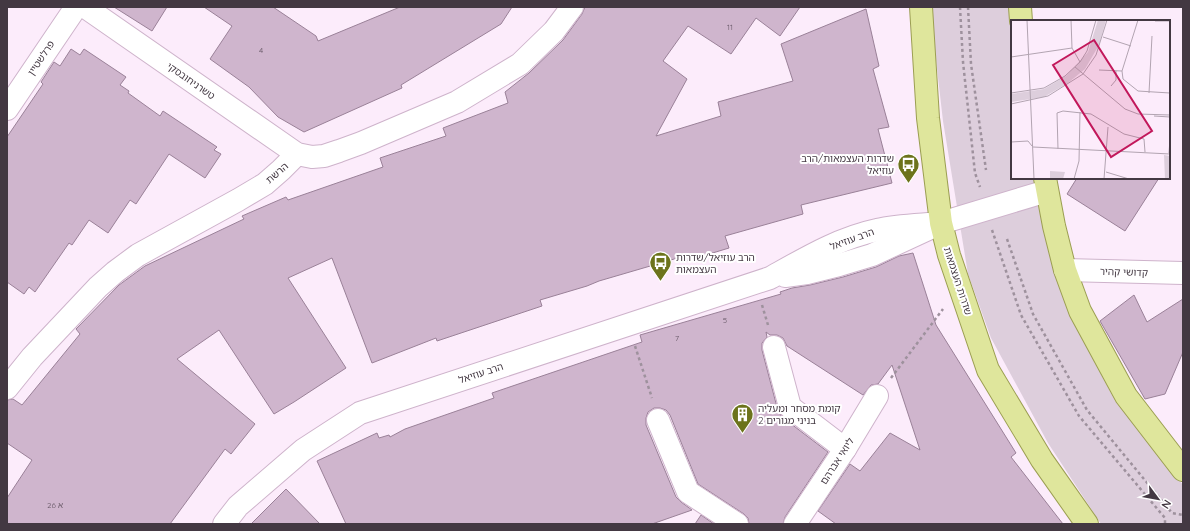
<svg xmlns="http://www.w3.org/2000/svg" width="1190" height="531" font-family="Quicksand,'Noto Sans Hebrew',sans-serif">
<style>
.green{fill:#ddcedc}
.building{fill:#cfb5cd;stroke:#9a8198}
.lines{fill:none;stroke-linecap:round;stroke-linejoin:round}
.minor-casing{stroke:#ceb3cb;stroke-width:24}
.major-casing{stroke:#9b9e52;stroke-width:24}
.path{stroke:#9e919d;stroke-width:2.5;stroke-dasharray:3 3;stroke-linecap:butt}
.minor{stroke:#fff;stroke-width:22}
.major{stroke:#dfe69c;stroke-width:22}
.labels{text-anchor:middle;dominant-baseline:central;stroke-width:4;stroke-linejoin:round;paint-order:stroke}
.number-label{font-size:8px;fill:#665765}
.street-label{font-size:10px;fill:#433842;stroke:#fff}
.poi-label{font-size:10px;fill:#433842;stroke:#fff;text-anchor:start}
.inset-road{fill:none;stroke:#b2a4b1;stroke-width:1}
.view{fill:#c2185b;fill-opacity:0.15;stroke:#c2185b;stroke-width:2}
.inset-edge{fill:none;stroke:#433842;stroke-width:2}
</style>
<rect width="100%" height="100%" fill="#fcecfb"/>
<polygon class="green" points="932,7 1010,7 1012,37 1012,178 1036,178 1070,315 1115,401 1183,485 1183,524 1101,524 1048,443 991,338 968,274 943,121 933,34"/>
<g class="building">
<polygon points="114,7 167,7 152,31"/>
<polygon points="204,7 273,7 316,36 318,41 400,7 512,7 501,24 401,85 402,88 304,132 278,117 249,87 210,59 232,26"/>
<polygon points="585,7 800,7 780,36 756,18 731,54 688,26 663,61 687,79 656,136 721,116 718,102 793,81 781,44 866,9 879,66 873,69 889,127 878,129 892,183 801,205 803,214 725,236 729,248 683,262 681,257 599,281 587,286 540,300 542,306 437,341 436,338 372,363 332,258 288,278 346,368 294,402 274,414 219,330 177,359 255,424 231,454 225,449 170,524 7,524 7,498 32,460 7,443 7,400 13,399 22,405 80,334 76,329 119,285 145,266 244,219 242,216 286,197 288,200 383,167 380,158 446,136 443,128 508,103 505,92 529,73 563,40 582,14"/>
<polygon points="71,49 80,55 84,49 126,77 120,85 129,91 128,93 160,116 163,111 217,147 214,150 221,154 205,178 169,154 136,204 130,200 108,233 89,220 72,245 69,243 35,292 29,287 24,294 7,282 7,137 43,84 41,82 54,62 60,66"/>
<polygon points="1077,178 1159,178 1125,231 1067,194"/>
<polygon points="913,253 936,325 1016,453 1011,457 1063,524 836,524 818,511 850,464 860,471 890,433 920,450 892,365 878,384 871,385 863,395 787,346 783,338 777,335 770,335 766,332 767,337 762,343 762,350 778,411 782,417 828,452 785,517 783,524 749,524 748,518 744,514 698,484 670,415 666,410 660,408 654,408 648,412 646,418 646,425 676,497 681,502 692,510 652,524 346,524 317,461 377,433 379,438 389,435 390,437 405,429 494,398 492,393 642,342 640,335 781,294 780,292 792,288 810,285 843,277 876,267 899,256"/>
<polygon points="1134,295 1147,322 1183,299 1183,352 1165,394 1145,399 1100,321"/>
<polygon points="286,489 320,524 251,524"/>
<polygon points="701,515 714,524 695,524"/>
</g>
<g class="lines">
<defs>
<g id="minor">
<polyline points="85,7 297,154 312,157 324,156 339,151 361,143 457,102 520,64 554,31 572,7"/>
<polyline points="7,109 76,7"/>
<polyline points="1065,270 1183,273"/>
<polyline points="785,276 807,273 839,265 872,255 941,223 1047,191"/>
<polyline points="774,347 790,407 845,449"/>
<polyline points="7,388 32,357 98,287 115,272 138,255 238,200 265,184 281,170 297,154"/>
<polyline points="658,420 688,492 737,524"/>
<path d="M224 524 238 506 303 450 360 413 770 278C804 259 839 238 877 230 898 225 920 225 941 223"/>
<polyline points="795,524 845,449 877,396"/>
</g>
<g id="major">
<polyline points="921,7 928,118 941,223 949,255 988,370 1042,460 1087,524"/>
<polyline points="1020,7 1021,21"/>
<polyline points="1045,178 1054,226 1065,270 1080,311 1126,396 1183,470"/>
</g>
</defs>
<use href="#minor" class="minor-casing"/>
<use href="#major" class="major-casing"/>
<g class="path">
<polyline points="960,7 963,62 975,173 980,187"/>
<polyline points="968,7 971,64 986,170"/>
<polyline points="992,230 1021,315 1079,416 1165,518 1165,524"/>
<polyline points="1007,239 1033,314 1087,410 1172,513 1183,515"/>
<polyline points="762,305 768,325"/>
<polyline points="635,346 652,398"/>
<polyline points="891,378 943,309"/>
</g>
<use href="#minor" class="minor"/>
<use href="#major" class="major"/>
</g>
<defs>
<symbol id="bus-pin" viewBox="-11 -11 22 30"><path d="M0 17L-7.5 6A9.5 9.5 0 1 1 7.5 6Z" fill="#6c731b" stroke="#fff"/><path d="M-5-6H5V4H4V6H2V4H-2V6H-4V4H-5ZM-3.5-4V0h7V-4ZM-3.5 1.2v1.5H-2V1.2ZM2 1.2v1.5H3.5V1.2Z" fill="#fff"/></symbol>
<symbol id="building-pin" viewBox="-11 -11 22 30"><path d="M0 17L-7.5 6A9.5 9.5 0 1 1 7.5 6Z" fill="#6c731b" stroke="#fff"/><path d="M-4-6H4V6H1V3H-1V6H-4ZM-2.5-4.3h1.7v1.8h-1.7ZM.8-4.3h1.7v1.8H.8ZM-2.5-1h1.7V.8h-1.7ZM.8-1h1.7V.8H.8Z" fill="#fff"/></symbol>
</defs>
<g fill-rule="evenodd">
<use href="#bus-pin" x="896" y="152" width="25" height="34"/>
<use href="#bus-pin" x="648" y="250" width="25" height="34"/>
<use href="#building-pin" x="730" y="402" width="25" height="34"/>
</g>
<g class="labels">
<g class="number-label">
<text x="730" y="27">11</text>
<text x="261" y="50">4</text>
<text x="725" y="320">5</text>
<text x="677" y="338">7</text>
<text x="55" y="505">26 א</text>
</g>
<g class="street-label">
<text transform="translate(41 58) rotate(-56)">פרלשטיין</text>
<text transform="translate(191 81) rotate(35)">טשרניחובסקי</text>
<text transform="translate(277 173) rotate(-41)">הרשת</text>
<text transform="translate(852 239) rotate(-20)">הרב עוזיאל</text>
<text transform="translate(1124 272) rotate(2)">קדושי קהיר</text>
<text transform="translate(958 281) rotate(72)">שדרות העצמאות</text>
<text transform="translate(481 373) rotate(-18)">הרב עוזיאל</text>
<text transform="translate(837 461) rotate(-57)">ליואי אברהם</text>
</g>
<g class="poi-label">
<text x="894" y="158" text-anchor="end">שדרות העצמאות/הרב<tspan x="894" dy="12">עוזיאל</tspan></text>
<text x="676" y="257">הרב עוזיאל/שדרות<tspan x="676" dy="12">העצמאות</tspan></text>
<text x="758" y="408">קומת מסחר ומעליה<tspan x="758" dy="12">2 בניני מגורים</tspan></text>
</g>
</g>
<g transform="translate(1011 20)">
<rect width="159" height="159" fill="#fcecfb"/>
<path d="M87 0H95L88 25 74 49 57 63 33 77 0 82V74L33 69 55 56 77 32ZM153 135 159 136V159H154ZM39 151 54 152 52 159H39Z" fill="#ddcedc"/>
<path class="inset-road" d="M16 0 23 159M60 0 61 28 69 42M127 0 111 51 112 59 127 71 159 73M144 1H159M92 17 120 26M0 37 61 28M64 47 114 89 127 94 159 95M88 50 111 51M100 66 105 60V51M0 73 33 68 54 56 69 42 76 31 85 0M138 73 141 16M0 84 37 76 72 54 85 35 96 0M143 96 159 97M0 122 17 121 21 126M22 127 159 134M47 129 46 93 52 91 80 94 113 114 133 119 134 132M158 133 159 119M95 152 118 159M63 159 68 141 69 92M93 159 97 107"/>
<path class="view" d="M83 20 141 111 100 137 42 45Z"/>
<rect width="159" height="159" class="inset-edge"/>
</g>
<rect width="1190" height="531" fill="none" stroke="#433842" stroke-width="16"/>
<g transform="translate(1158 499) rotate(122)" stroke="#ffffff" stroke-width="3" paint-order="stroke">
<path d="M0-3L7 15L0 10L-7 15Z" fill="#433842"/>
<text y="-6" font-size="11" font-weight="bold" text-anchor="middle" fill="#433842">N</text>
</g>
</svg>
